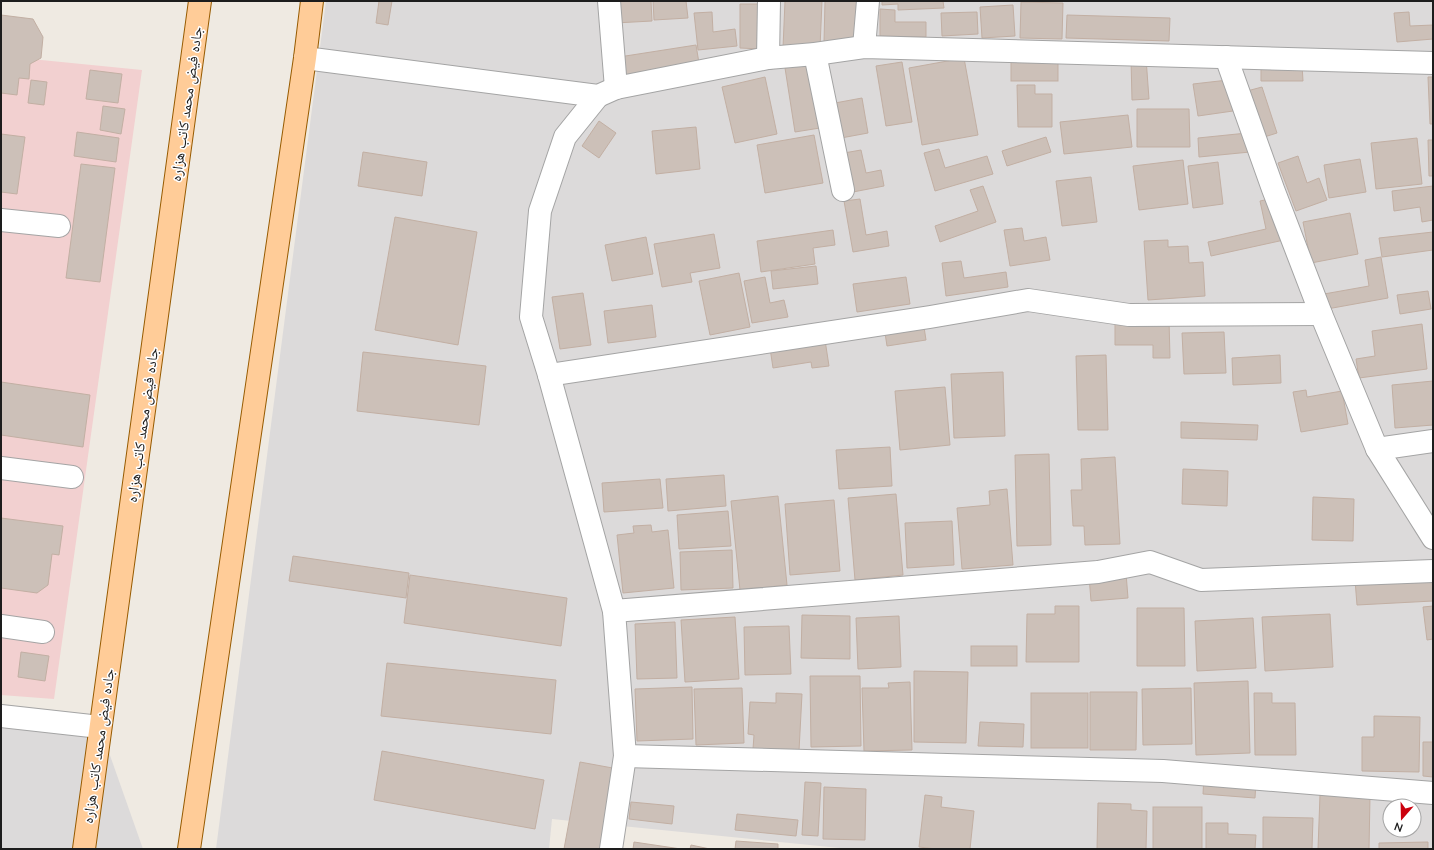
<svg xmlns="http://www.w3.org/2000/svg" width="1434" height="850" font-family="Mulish,'Noto Naskh Arabic',sans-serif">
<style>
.residential{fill:#dcdada;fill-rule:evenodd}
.commercial{fill:#f2d0d0}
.building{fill:#ccc0b8;stroke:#c2afa3}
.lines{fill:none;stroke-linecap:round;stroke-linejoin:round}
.minor-casing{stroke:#a4a4a4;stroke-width:24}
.major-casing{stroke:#975b00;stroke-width:24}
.minor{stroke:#fff;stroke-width:22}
.major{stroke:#ffcc98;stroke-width:22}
.labels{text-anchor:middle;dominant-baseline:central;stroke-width:3;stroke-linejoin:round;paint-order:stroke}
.street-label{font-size:15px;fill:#1d1d1d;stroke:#fff}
</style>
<rect width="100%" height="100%" fill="#efeae2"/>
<g class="residential">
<path d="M326 1H1433V849H850L552 819 549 849H216ZM1390 806H1414V830H1390Z"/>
<polygon points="1,716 100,727 143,849 1,849"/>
</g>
<polygon class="commercial" points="1,56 142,70 54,699 1,695"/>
<g class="building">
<polygon points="379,1 392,1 388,25 376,23"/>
<polygon points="613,1 651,1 652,21 615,23"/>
<polygon points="653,1 686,1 688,18 654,20"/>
<polygon points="785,1 822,1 820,48 783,48"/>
<polygon points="825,1 859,1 858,43 824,42"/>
<polygon points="882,1 943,1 944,8 898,10 898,4 882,5"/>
<polygon points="1021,2 1063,3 1062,39 1020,38"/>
<polygon points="740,4 761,4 761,49 740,48"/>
<polygon points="1013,5 1015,36 982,38 980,7"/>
<polygon points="880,9 895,10 895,22 926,22 926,37 880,36"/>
<polygon points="712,12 713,32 735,29 737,46 698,50 694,13"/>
<polygon points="977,12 978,34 942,36 941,13"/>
<polygon points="1409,12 1410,26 1433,25 1433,39 1397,42 1394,13"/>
<polygon points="1,15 33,19 43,37 41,58 30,64 29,79 19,78 17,95 1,93"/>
<polygon points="1067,15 1170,18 1169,41 1066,38"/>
<polygon points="696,45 699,63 622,76 619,57"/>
<rect x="1011" y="54" width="47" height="27"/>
<polygon points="964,58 978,135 922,145 909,68"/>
<polygon points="1146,58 1149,99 1132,100 1131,59"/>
<polygon points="902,62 912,122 886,126 876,66"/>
<polygon points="810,64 820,128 795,132 785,68"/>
<polygon points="1261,65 1302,65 1303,81 1261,81"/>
<polygon points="90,70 122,74 118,103 86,99"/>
<polygon points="765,77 777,134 735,143 722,87"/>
<polygon points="1428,77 1433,77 1433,124 1430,124"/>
<polygon points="31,80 47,82 44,105 28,103"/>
<polygon points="1228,80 1233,111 1198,116 1193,84"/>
<polygon points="1017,85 1035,85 1035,94 1052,94 1052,127 1018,127"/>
<polygon points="1262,87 1277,133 1261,138 1247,91"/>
<polygon points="862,98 868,133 841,138 835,103"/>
<polygon points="103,106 125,109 121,134 100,130"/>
<polygon points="1137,109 1189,109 1190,147 1137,147"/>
<polygon points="1128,115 1132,147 1064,154 1060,122"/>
<polygon points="599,121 616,133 599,158 582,146"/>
<polygon points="696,127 700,169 656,174 652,131"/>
<polygon points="77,132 119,138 116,162 74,156"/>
<polygon points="1247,133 1250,152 1199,157 1198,138"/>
<polygon points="1,134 25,137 17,194 1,192"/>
<polygon points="814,135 823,183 765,193 757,145"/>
<polygon points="1046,137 1051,152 1007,166 1002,151"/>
<polygon points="1417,138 1422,184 1376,189 1371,143"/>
<polygon points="1428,140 1433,140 1433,176 1429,176"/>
<polygon points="939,149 945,168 987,156 993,174 935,191 924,153"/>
<polygon points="861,150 866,173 881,170 884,186 853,192 844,153"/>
<polygon points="363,152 427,162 422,196 358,186"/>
<polygon points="1298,156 1307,183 1319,178 1327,200 1296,211 1278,163"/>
<polygon points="1360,159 1366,192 1329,198 1324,165"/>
<polygon points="1183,160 1188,204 1139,210 1133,166"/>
<polygon points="1218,162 1223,204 1193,208 1188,166"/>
<polygon points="81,164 115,168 100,282 66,278"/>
<polygon points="1091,177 1097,222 1062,226 1056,181"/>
<polygon points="983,186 996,222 940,242 935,226 978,211 970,190"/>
<polygon points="1433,186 1433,220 1422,222 1420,207 1394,211 1392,191"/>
<polygon points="1274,198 1284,240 1211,256 1208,242 1266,229 1260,201"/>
<polygon points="860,199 866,235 887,231 889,246 853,252 844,201"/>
<polygon points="1350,213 1358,254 1311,263 1303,222"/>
<polygon points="395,217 477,232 458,345 375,330"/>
<polygon points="1022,228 1024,241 1046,237 1050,260 1010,266 1004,230"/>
<polygon points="833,230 835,245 813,248 815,264 761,272 757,241"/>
<polygon points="1433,232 1433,250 1382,257 1379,238"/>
<polygon points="714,234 720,268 690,273 692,282 662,287 654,244"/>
<polygon points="646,237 653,274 612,281 605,245"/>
<polygon points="1168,240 1168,247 1188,246 1189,263 1203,262 1205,296 1148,300 1144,241"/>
<polygon points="1381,257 1388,298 1327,309 1324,294 1369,286 1365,260"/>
<polygon points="961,261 964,278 1006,272 1008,287 946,296 942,263"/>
<polygon points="816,266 818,284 773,289 771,271"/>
<polygon points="739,273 750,327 710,335 699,281"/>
<polygon points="765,277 770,303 784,300 788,317 752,323 744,281"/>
<polygon points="906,277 910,304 857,312 853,284"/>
<polygon points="1428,291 1431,309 1400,314 1397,295"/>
<polygon points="583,293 591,345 560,349 552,297"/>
<polygon points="652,305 656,337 608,343 604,311"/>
<polygon points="1169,320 1170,358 1153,358 1153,345 1115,345 1115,321"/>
<polygon points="1422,324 1427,369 1359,378 1356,359 1375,356 1372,331"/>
<polygon points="924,327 926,340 887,346 885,333"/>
<polygon points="1224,332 1226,373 1184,374 1182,333"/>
<polygon points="825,340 829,366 812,368 811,362 773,368 770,348"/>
<polygon points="363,352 486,366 479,425 357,411"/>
<polygon points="1106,355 1108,430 1078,430 1076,356"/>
<polygon points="1280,355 1281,383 1233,385 1232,358"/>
<polygon points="1003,372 1005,436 954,438 951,374"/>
<polygon points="1433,381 1433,425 1395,428 1392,385"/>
<polygon points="1,382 90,395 83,447 1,435"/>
<polygon points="945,387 950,445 900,450 895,391"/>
<polygon points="1306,390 1307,397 1342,391 1348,424 1301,432 1293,392"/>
<polygon points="1181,422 1258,425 1257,440 1181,438"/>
<polygon points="890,447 892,486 839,489 836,450"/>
<polygon points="1049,454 1051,545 1017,546 1015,455"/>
<polygon points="1115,457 1120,544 1085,545 1084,526 1073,526 1071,490 1082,490 1081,459"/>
<polygon points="1183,469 1228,471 1227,506 1182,504"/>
<polygon points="724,475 726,506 668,511 666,479"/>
<polygon points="660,479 663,508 604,512 602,483"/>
<polygon points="1007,489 1013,565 962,569 957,508 990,505 989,491"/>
<polygon points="896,494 903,575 855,580 848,498"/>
<polygon points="778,496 787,585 740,590 731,501"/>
<polygon points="1313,497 1354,499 1353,541 1312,540"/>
<polygon points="834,500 840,571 790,575 785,504"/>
<polygon points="728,511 731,546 679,549 677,515"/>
<polygon points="1,518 63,526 59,555 52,554 48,585 37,593 1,588"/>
<polygon points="952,521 954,565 907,568 905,523"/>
<polygon points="651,525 652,532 668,530 674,588 623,593 617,535 634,533 633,526"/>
<polygon points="732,550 733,588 681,590 680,552"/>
<polygon points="293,556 409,573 406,598 289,581"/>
<polygon points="1126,573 1128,598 1091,601 1089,576"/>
<polygon points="410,575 567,598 561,646 404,623"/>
<polygon points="1433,576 1433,601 1357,605 1355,580"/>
<polygon points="1055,606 1079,606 1079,662 1026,662 1027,614 1055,614"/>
<polygon points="1433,606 1433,639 1427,640 1423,607"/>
<polygon points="1137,608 1184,608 1185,666 1137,666"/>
<polygon points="1330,614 1333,667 1265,671 1262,617"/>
<polygon points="802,615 850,616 850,659 801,658"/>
<polygon points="899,616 901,667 858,669 856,618"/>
<polygon points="735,617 739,679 685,682 681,620"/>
<polygon points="1253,618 1256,668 1197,671 1195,621"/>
<polygon points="675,622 677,678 637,679 635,624"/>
<polygon points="789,626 791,674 745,675 744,627"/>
<rect x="971" y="646" width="46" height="20"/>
<polygon points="21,652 49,656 45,681 18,677"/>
<polygon points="387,663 556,680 551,734 381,716"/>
<polygon points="914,671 968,672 966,743 914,742"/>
<polygon points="810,676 860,676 861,746 811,747"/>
<polygon points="1248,681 1250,753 1196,755 1194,683"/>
<polygon points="910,682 912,750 864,751 862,688 889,688 888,683"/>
<polygon points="692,687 693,739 637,741 635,689"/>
<polygon points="742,688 744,743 696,745 694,689"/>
<polygon points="1191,688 1192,744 1143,745 1142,689"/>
<polygon points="1090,692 1137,692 1136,750 1090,750"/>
<polygon points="776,693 802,694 799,751 753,749 754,735 748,734 750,702 776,703"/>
<rect x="1031" y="693" width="57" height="55"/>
<polygon points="1254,693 1272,693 1272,703 1295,703 1296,755 1255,755"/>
<polygon points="1374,716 1420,717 1419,772 1362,771 1362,737 1374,737"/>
<polygon points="980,722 1024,724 1023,747 978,746"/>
<polygon points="1423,742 1433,742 1433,777 1423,776"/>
<polygon points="382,751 544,780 535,829 374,800"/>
<polygon points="580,762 618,769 603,849 564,849"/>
<polygon points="1204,776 1256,781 1255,798 1203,794"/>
<polygon points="805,782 821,783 818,836 802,835"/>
<polygon points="824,787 866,789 865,840 823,839"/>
<polygon points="925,795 942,797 941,807 974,811 970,849 936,849 919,847"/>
<polygon points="1320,795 1370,796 1369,849 1318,849"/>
<polygon points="631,802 674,806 672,824 629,819"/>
<polygon points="1098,803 1131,804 1131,810 1147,811 1146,849 1097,849"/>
<rect x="1153" y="807" width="49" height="42"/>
<polygon points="737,814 798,820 796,836 735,830"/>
<polygon points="1263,817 1313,818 1312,849 1263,849"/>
<polygon points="1206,823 1228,823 1228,834 1256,835 1255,849 1206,849"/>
<polygon points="736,841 778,844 778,849 735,849"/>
<polygon points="634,842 681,849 633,849"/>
<polygon points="1428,842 1428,849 1379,849 1379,843"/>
<polygon points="691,845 710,849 690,849"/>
</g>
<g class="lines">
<defs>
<g id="minor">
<polyline points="609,1 616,88"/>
<polyline points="864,47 868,1"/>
<polyline points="815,54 843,190"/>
<polyline points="1226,57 1273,189 1321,314 1377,449 1433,538"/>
<polyline points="305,58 598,96 616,88 768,58 815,54 864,47 1433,63"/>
<polyline points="768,58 769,1"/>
<polyline points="598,96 565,137 540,211 531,317 549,375 614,611 625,756 611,849"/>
<polyline points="1,220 59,226"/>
<polyline points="549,375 930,317 1028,300 1129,315 1321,314"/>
<polyline points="1377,449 1433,441"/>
<polyline points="1,468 72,477"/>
<polyline points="614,611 1098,572 1150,562 1201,580 1433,571"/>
<polyline points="1,626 43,632"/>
<polyline points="1,716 100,727"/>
<polyline points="625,756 1163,771 1433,793"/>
</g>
<g id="major">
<polyline points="84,849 200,1"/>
<polyline points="189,849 305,58 312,1"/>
</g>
</defs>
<use href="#minor" class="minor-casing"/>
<use href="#major" class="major-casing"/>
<use href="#minor" class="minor"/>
<use href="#major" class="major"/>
</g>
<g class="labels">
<g class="street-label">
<text transform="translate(186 104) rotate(-82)">جاده فیض محمد کاتب هزاره</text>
<text transform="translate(142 425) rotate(-82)">جاده فیض محمد کاتب هزاره</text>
<text transform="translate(98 746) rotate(-82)">جاده فیض محمد کاتب هزاره</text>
</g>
</g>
<rect width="1434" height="850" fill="none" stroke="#1d1d1d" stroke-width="4"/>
<g transform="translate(1402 818) rotate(200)"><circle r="19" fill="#ffffff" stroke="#a5a5a5"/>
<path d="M0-3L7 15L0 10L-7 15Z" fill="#cb000d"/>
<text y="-6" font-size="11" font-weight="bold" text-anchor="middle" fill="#1d1d1d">N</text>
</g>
</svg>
